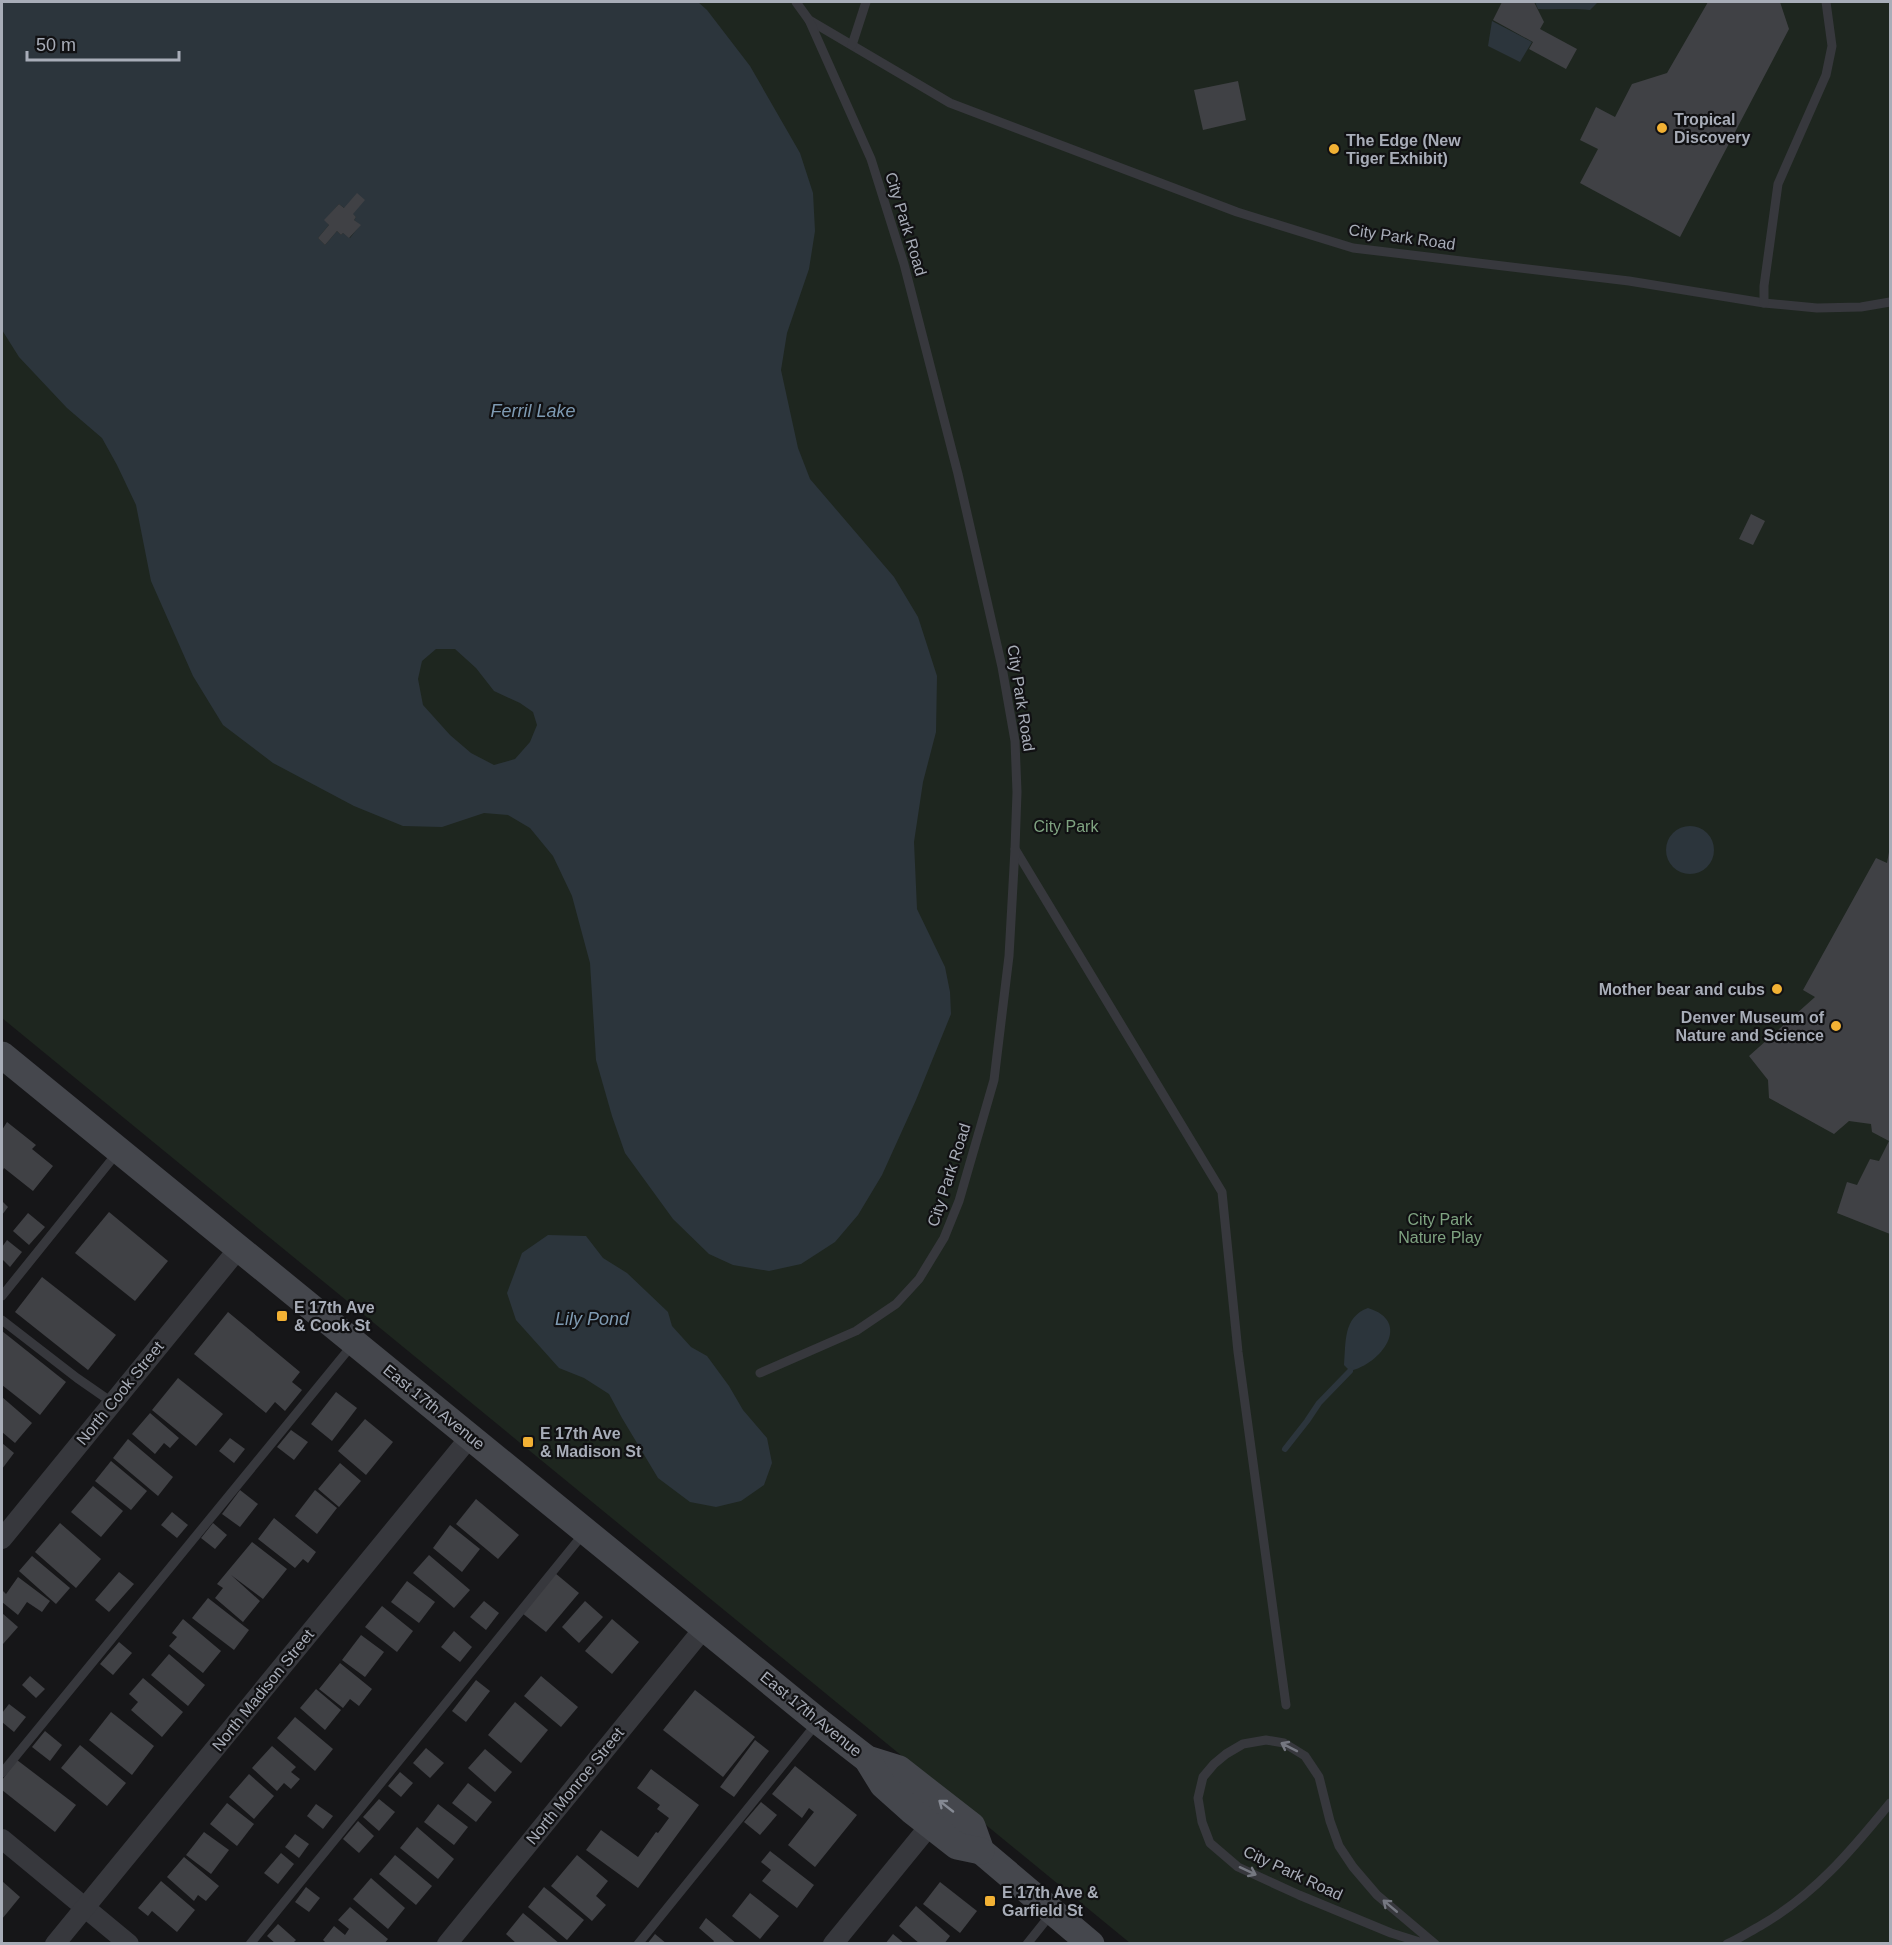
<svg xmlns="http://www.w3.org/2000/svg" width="1892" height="1945" font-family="Helvetica,sans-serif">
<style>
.green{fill:#1e261f}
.water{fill:#2c353c;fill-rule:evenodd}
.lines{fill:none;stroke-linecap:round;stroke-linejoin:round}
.stream{stroke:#2c353c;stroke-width:6}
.building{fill:#404145}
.lane{stroke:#37383d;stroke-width:9}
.street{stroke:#37383d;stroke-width:20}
.secondary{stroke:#45474d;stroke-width:27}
.oneway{stroke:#757881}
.oneway2{stroke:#858993}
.poi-dot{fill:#f2b134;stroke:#111113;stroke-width:2}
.labels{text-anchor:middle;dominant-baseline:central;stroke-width:4.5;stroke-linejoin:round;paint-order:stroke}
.poi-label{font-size:16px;font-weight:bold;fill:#a8adb8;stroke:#111113;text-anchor:start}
.street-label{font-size:16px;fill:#a8adb8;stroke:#111113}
.park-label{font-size:16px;fill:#7fa381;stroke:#111113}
.water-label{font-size:18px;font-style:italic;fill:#7f9bb3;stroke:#111113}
</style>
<rect width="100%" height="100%" fill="#161618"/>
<polygon class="green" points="2,2 1890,2 1890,1943 1130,1943 2,1018"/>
<g class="water">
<path d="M2 2H698L707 10 750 66 800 153 813 193 815 231 809 269 787 333 781 370 798 448 810 479 894 577 918 617 937 676 936 732 923 782 914 842 917 909 945 967 950 992 951 1014 916 1100 882 1175 858 1215 835 1242 801 1264 769 1271 733 1265 709 1254 673 1219 625 1153 612 1116 596 1060 590 963 572 896 553 856 530 828 508 815 484 813 442 827 403 826 354 806 273 763 223 725 193 676 151 581 136 505 117 465 102 438 67 408 19 357 2 330ZM339 204 356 217 354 220 360 225 350 238 343 233 341 235 337 231 325 245 318 238 329 225 325 220ZM436 649H455L476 668 494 691 520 703 533 712 537 725 530 742 515 759 494 765 471 753 450 735 423 705 418 679 422 661Z"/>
<path d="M1535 2H1598L1590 10C1572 8 1556 10 1538 9Z"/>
<polygon points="1492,21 1532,42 1520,62 1488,46"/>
<circle cx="1690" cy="850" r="24"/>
<polygon points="548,1235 586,1236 603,1258 627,1273 668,1312 672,1326 691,1347 707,1356 729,1386 743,1410 767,1438 772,1463 764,1485 741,1501 716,1507 690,1502 658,1478 622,1418 609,1394 584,1378 559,1368 516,1320 507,1293 522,1253"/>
<path d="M1368 1308C1413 1322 1381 1364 1350 1371L1344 1365C1346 1342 1343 1317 1368 1308Z"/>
</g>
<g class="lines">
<polyline class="stream" points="1285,1449 1307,1421 1319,1403 1350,1371"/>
</g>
<g class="building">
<polygon points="1502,2 1534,2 1544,22 1540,29 1577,49 1566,69 1529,49 1533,42 1493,20"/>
<polygon points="1708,2 1780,2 1789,29 1680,237 1580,183 1598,149 1580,140 1596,107 1615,117 1632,84 1667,73"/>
<polygon points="1238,81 1246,120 1203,130 1194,90"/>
<polygon points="357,193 365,200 353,214 356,217 354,220 361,225 349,238 343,233 341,235 337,231 325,245 318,238 329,225 324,220 339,204 344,208"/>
<polygon points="1751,514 1765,521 1753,545 1739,539"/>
<polygon points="1889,852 1890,852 1890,1234 1837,1213 1847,1182 1857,1185 1870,1159 1879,1161 1889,1141 1872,1132 1871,1124 1849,1121 1834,1134 1769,1098 1768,1080 1749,1056 1815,997 1803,990 1876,858 1887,863"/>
<polygon points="7,1122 36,1145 32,1149 53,1166 33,1191 4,1168 2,1172 2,1130"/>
<polygon points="2,1201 8,1207 2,1215"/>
<polygon points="109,1212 168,1261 135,1301 75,1253"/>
<polygon points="28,1213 45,1227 29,1245 13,1231"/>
<polygon points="7,1240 22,1252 10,1267 2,1259 2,1247"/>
<polygon points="42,1277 116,1335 88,1370 15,1312"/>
<polygon points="228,1312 300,1372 292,1382 302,1390 285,1411 275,1402 266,1413 194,1354"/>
<polygon points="2,1331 66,1382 40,1415 2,1385"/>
<polygon points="178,1378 223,1414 196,1446 152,1410"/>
<polygon points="336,1392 357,1408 332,1441 311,1424"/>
<polygon points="2,1397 32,1423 15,1443 2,1432"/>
<polygon points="150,1413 179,1438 170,1448 164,1443 155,1454 132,1434"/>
<polygon points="365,1419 393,1442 366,1475 338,1451"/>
<polygon points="291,1430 308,1442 294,1460 277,1447"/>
<polygon points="230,1438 245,1449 234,1463 219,1451"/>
<polygon points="128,1439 173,1477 158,1496 113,1458"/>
<polygon points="2,1443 14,1453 2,1469"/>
<polygon points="111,1461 147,1491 131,1510 95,1481"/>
<polygon points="340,1463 361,1481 339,1507 318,1489"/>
<polygon points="93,1486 123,1511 101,1537 71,1512"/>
<polygon points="240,1490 258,1504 240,1527 222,1514"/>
<polygon points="315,1490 337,1508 317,1534 295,1516"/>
<polygon points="476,1499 519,1535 498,1559 456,1524"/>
<polygon points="172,1512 188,1525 177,1538 161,1525"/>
<polygon points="274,1518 316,1552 308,1563 303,1559 295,1568 258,1539"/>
<polygon points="60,1523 101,1559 76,1588 35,1552"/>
<polygon points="213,1523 227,1535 215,1549 201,1538"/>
<polygon points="450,1525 480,1549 462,1572 433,1548"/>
<polygon points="252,1542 287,1569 263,1599 231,1575 260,1601 243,1622 215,1598 223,1588 217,1584"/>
<polygon points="429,1555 470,1590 454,1608 413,1573"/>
<polygon points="32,1556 70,1588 56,1604 19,1571"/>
<polygon points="119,1572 134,1584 109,1612 95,1600"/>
<polygon points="555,1573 579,1593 546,1632 522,1613"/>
<polygon points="18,1577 50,1601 42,1612 27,1602 18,1615 2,1602 2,1590 6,1594"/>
<polygon points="407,1581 435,1602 419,1623 391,1602"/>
<polygon points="208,1598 249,1630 234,1650 192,1618"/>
<polygon points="484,1601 499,1613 486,1630 470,1617"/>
<polygon points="585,1601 603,1617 579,1643 562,1627"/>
<polygon points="382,1606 413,1631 397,1652 365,1627"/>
<polygon points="2,1613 18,1627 3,1644 2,1643"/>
<polygon points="183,1619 221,1651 203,1673 169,1646 177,1637 172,1633"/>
<polygon points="612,1619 639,1642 612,1674 585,1651"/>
<polygon points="454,1631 472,1647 460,1662 441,1647"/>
<polygon points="361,1635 384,1652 365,1677 342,1660"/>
<polygon points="119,1642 132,1653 113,1675 100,1664"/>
<polygon points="169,1654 205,1685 188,1706 151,1675"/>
<polygon points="340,1663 372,1689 359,1706 350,1699 343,1708 319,1689"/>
<polygon points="30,1676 45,1689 36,1698 22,1685"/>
<polygon points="541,1676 578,1707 561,1727 524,1696"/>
<polygon points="143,1678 183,1712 162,1737 131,1710 138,1702 129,1694"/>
<polygon points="476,1680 490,1691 466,1722 452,1711"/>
<polygon points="316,1689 341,1710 325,1730 300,1708"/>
<polygon points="695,1690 755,1737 723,1777 663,1730"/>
<polygon points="515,1702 548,1730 521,1763 488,1735"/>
<polygon points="9,1704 26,1717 14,1732 2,1722 2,1713"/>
<polygon points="111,1712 154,1746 132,1775 89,1740"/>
<polygon points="295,1717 333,1749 315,1771 277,1738"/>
<polygon points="45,1731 62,1745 50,1761 32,1747"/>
<polygon points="755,1740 769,1751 734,1797 720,1787"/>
<polygon points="80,1745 126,1783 107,1806 61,1768"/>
<polygon points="272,1746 296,1767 291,1772 300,1779 291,1789 284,1783 277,1791 252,1768"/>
<polygon points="426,1748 444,1763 430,1778 413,1763"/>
<polygon points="485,1749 512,1772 495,1792 468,1768"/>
<polygon points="17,1760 76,1805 55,1832 2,1790 2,1780"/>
<polygon points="795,1766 857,1815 815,1867 788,1845 814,1812 809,1808 802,1818 772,1794"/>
<polygon points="651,1769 699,1805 638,1888 586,1850 601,1830 638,1857 656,1832 658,1833 669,1818 657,1809 660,1805 637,1788"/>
<polygon points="400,1772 413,1783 401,1797 388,1786"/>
<polygon points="249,1774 274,1796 254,1819 229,1797"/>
<polygon points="468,1783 492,1802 476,1822 452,1803"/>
<polygon points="379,1799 395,1812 379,1831 363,1817"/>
<polygon points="761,1802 777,1815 760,1835 744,1822"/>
<polygon points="227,1803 254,1824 237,1846 210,1824"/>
<polygon points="316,1804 333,1816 323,1829 307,1816"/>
<polygon points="438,1804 468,1827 454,1845 424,1822"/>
<polygon points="358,1821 374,1836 359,1853 343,1839"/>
<polygon points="417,1827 454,1859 438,1879 400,1848"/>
<polygon points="204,1832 229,1850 211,1874 186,1855"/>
<polygon points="295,1834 309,1844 299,1858 285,1847"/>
<polygon points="770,1851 814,1885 797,1908 762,1881 771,1870 761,1862"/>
<polygon points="281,1853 294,1864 278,1884 264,1873"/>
<polygon points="395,1855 432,1886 416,1905 379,1874"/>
<polygon points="577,1855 608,1881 596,1896 606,1905 592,1921 551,1886"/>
<polygon points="184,1857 219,1886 206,1901 198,1895 194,1901 167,1877"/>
<polygon points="371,1878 405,1908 388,1929 353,1899"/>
<polygon points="2,1881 20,1897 2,1919"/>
<polygon points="161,1881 195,1910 177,1932 152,1911 148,1916 138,1908"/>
<polygon points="940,1882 977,1911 960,1933 923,1904"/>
<polygon points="306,1887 320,1898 309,1912 295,1902"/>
<polygon points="544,1887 584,1920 567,1940 528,1907"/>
<polygon points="750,1893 779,1916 760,1939 732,1916"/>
<polygon points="916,1906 950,1936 944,1944 920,1944 899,1926"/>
<polygon points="350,1907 388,1939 384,1944 327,1944 323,1940 334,1926 345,1935 349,1929 338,1920"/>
<polygon points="523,1913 560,1944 517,1944 506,1934"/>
<polygon points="706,1918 737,1944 712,1944 714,1941 699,1928"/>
<polygon points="278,1924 296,1940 292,1944 276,1944 267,1936"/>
<polygon points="655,1934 667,1944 647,1944"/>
<polygon points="893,1934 905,1944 885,1944"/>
</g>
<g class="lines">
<g class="lane">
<polyline points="809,20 950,103 1237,212 1353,248 1629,281 1764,303 1817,308 1861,307 1890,302"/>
<polyline points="852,45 866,2"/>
<polyline points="1764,303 1764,286 1778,184 1826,75 1832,46 1826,2"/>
<polyline points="1015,849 1222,1192 1238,1352 1286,1705"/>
<polyline points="2,1296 117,1153"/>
<polyline points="2,1320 77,1378 113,1403"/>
<polyline points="760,1373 856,1331 896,1304 919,1279 944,1238 959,1201 994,1080 1009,956 1015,849 1017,792 1015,741 1002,667 958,474 904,264 871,159 809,20 796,2"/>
<polyline points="2,1773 353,1344"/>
<polyline points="250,1944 584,1533"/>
<polyline points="638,1944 817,1723"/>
<polyline points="1027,1944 1051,1914"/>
<polyline points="1426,1944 1391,1933 1299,1895 1238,1867 1210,1843 1202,1822 1198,1798 1203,1777 1214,1764 1226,1754 1243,1744 1266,1740 1284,1743 1305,1756 1319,1777 1330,1821 1339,1846 1353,1867 1377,1895 1435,1944"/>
<path d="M1727 1944C1739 1939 1749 1932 1760 1926 1814 1895 1851 1851 1890 1803"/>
</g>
<g class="street">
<polyline points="2,1539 239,1248"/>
<polyline points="2,1839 129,1944"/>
<polyline points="55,1944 470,1437"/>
<polyline points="447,1944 704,1628"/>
<polyline points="833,1944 931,1824"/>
</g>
<g class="secondary">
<polyline points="2,1055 818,1721 867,1759 899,1769 972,1826 981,1851 1091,1944"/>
<polyline points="867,1759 883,1785 911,1810 957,1846 981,1851"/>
</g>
</g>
<defs><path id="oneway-shaft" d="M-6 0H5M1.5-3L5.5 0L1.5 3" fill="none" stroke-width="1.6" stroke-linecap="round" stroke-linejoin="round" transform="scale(1.5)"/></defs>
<g class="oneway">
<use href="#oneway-shaft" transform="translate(1289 1747) rotate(-153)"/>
<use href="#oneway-shaft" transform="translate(1248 1871) rotate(25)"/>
<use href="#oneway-shaft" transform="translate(1390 1906) rotate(-140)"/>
</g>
<use class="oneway2" href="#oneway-shaft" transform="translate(946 1806) rotate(-142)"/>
<g class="poi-dot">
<circle cx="1662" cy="128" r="6"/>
<circle cx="1334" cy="149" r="6"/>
<circle cx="1777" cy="989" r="6"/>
<circle cx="1836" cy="1026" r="6"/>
<rect x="276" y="1310" width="12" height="12" rx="3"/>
<rect x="522" y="1436" width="12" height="12" rx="3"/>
<rect x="984" y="1895" width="12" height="12" rx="3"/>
</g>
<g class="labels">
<g class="poi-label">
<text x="1674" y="119">Tropical<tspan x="1674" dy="18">Discovery</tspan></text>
<text x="1346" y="140">The Edge (New<tspan x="1346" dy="18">Tiger Exhibit)</tspan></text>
<text x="1765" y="989" text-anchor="end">Mother bear and cubs</text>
<text x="1824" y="1017" text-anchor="end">Denver Museum of<tspan x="1824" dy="18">Nature and Science</tspan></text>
<text x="294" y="1307">E 17th Ave<tspan x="294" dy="18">&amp; Cook St</tspan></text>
<text x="540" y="1433">E 17th Ave<tspan x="540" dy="18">&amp; Madison St</tspan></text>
<text x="1002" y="1892">E 17th Ave &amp;<tspan x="1002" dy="18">Garfield St</tspan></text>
</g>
<g class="street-label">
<text transform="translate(906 224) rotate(73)">City Park Road</text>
<text transform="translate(1402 237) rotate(8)">City Park Road</text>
<text transform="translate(1021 698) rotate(81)">City Park Road</text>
<text transform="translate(949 1175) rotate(-72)">City Park Road</text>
<text transform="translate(120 1393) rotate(-51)">North Cook Street</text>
<text transform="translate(434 1407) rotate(39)">East 17th Avenue</text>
<text transform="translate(263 1690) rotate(-51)">North Madison Street</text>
<text transform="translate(811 1714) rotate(39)">East 17th Avenue</text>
<text transform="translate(575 1786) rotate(-51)">North Monroe Street</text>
<text transform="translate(1293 1873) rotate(25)">City Park Road</text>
</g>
<g class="park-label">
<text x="1066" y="826">City Park</text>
<text x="1440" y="1219">City Park<tspan x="1440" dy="18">Nature Play</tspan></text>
</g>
<g class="water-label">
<text x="533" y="411">Ferril Lake</text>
<text x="592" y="1319">Lily Pond</text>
</g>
</g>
<rect width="1892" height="1945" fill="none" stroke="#a8adb8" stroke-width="6"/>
<path d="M27 51v9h152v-9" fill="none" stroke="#a8adb8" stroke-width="3"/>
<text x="36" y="51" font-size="18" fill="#a8adb8" stroke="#111113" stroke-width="4.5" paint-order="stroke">50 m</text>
</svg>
